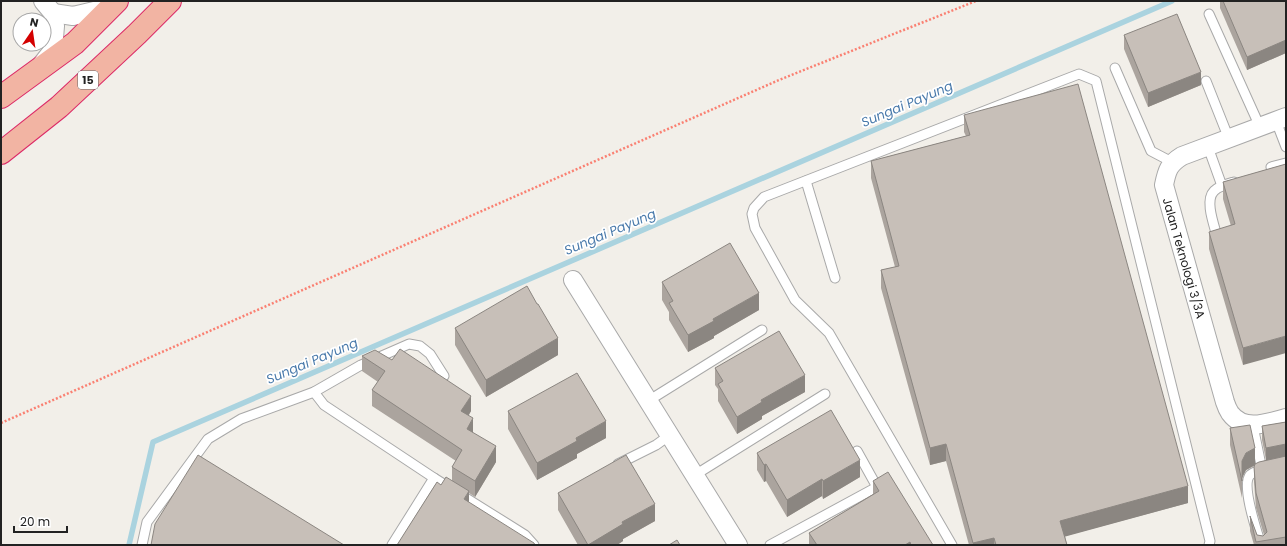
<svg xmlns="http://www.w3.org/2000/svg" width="1287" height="546" font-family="Poppins,sans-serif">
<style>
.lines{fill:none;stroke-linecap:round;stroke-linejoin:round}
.stream{stroke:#aad3df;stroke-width:5.5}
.service-casing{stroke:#a9a9a9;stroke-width:11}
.minor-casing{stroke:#a9a9a9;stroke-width:20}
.trunk-casing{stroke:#dc2a67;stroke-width:24}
.path{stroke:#fa8072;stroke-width:2.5;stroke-dasharray:2 2;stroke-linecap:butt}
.service{stroke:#fff;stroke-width:9}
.minor{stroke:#fff;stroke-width:18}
.trunk{stroke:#f2b4a3;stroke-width:22}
.wall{fill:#aba49e}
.shaded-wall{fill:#8b8681}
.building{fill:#c7bfb8;stroke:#8b8681}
.labels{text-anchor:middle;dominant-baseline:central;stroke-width:3.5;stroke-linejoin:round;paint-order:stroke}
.shield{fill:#fff;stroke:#646464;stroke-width:1}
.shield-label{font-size:11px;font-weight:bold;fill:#222}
.street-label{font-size:12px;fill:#222;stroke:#fff}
.water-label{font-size:13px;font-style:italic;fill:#4a7aab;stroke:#fff}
</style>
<rect width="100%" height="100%" fill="#f2efe9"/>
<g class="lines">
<polyline class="stream" points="129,545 153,442 1172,1"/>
<defs>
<g id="service">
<polyline points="1209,14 1260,127"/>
<polyline points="1115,68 1151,151 1172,162"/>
<polyline points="1206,81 1229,139"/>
<polyline points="1276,121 1286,147"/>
<polyline points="1208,147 1222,186"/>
<polyline points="1271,167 1286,163"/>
<polyline points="806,181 835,278"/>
<path d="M1218 240C1215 227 1204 201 1214 191 1219 186 1227 184 1234 182"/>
<polyline points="314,392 324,405 434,478 525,535 534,545"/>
<polyline points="648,401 762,330"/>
<polyline points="1253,426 1262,470"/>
<polyline points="618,464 656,445 670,435"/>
<polyline points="695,475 825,394"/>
<polyline points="142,545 147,522 208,439 241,419 314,392 361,365 409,344 420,346 430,354 444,376"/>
<polyline points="392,545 434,478"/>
<polyline points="770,545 877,487 857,451"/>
<polyline points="952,545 829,333 795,300 755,228 752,214 754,208 764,197 1079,74 1096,81 1210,541 1209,545"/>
<path d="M1261 545C1257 532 1241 485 1250 475 1256 469 1277 466 1286 464"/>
</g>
<g id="minor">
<polyline points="53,13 73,16 111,7"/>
<polyline points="42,64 53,50 55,26 53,13 43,1"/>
<path d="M1286 117 1182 156C1169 164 1167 170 1164 185L1225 402C1226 405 1228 410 1230 413 1244 432 1267 423 1286 418"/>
<polyline points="573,280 738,545"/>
</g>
<g id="trunk">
<polyline points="1,97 75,43 117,1"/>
<polyline points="1,153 59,107 137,34 170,1"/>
</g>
</defs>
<use href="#service" class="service-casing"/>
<use href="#minor" class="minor-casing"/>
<use href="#trunk" class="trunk-casing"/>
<polyline class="path" points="1,423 779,80 976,1"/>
<use href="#service" class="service"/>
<use href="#minor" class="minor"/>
<use href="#trunk" class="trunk"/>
</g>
<g class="wall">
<polygon points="1220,1 1286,1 1286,53 1247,70 1220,8"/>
<polygon points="1124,35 1201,85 1148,107 1124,49"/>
<polygon points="964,115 1188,503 1065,536 1067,545 969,545 946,461 930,465 881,288 881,270 895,267 871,178 871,161 966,136 964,132"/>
<polygon points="1286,164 1243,365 1209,249 1209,232 1231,226 1223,199 1223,182"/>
<polygon points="662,282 759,310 714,336 714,338 688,352 669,320 669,312 662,300"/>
<polygon points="537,304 558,355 486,397 455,345 455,328"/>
<polygon points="362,356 471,411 469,415 473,433 496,462 475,497 469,493 441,485 452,481 452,467 456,461 372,406 372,390 378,382 362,371"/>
<polygon points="715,368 805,392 762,416 762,419 737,434 718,401 718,389 715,385"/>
<polygon points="508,411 606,438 577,454 577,458 537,480 508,429"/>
<polygon points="1286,422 1286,545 1254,545 1250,531 1250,516 1257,535 1263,536 1264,535 1256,508 1254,482 1254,466 1246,470 1242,478 1242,498 1230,445 1230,428 1255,464 1266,460 1262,440 1262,426"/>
<polygon points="757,453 860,477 823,499 822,496 787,517 766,481 764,482 757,470"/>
<polygon points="873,481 933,545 809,545 809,533 873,494"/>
<polygon points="558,493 655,521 623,539 623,541 617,545 578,545 558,510"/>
</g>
<g class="shaded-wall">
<polygon points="1286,40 1286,53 1247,70 1247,57"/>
<polygon points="1201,72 1201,85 1148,107 1148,93"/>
<polygon points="759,293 759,310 714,336 714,338 688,352 688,335 713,319"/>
<polygon points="1286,336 1286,353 1243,365 1243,348"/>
<polygon points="558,338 558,355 486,397 486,380"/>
<polygon points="805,375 805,392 762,416 762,419 737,434 737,417 761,400"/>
<polygon points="471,396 471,411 461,427 461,411"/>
<polygon points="473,418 473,434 467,429"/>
<polygon points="606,421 606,438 577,454 577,458 537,480 537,463 576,438"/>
<polygon points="946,444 946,461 930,465 930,448"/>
<polygon points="1285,444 1285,458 1266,462 1266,448"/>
<polygon points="496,446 496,462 475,497 475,481"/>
<polygon points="1255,448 1255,465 1246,470 1242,478 1242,461 1246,453"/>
<polygon points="860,460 860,477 823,499 823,481"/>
<polygon points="766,464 766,481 764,482 764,465"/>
<polygon points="822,479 822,496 787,517 787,500"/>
<polygon points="1188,486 1188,503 1060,538 1060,521"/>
<polygon points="469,491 469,507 464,499"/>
<polygon points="655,504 655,521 623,539 623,541 617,545 588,545 622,522"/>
<polygon points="994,538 994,545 973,545 973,543"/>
<polygon points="910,542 910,545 905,545"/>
</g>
<g class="building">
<polygon points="1223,1 1286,1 1286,40 1247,57"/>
<polygon points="1177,14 1201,72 1148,93 1124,35"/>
<polygon points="1078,84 1188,486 1060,521 1067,545 996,545 994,538 973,543 946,444 930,448 881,270 899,266 871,161 970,135 964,115"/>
<polygon points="1286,164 1286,336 1243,348 1209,232 1235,224 1223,182"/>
<polygon points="730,243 759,293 713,319 714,321 688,335 669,303 673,301 662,282"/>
<polygon points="527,286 537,304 538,304 558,338 486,380 455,328"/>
<polygon points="779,331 805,375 761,400 762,402 737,417 718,384 723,381 715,368"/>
<polygon points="400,349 471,396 461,411 473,418 467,429 496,446 475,481 452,467 462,450 372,390 385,371 362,356 375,350 392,360"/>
<polygon points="577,373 606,421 576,438 577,441 537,463 508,411"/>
<polygon points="831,410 860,460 823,481 822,479 787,500 766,464 764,465 757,453"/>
<polygon points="1286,422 1286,444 1266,448 1262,426"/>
<polygon points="1250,425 1255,448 1246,453 1242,461 1242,481 1230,428"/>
<polygon points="198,455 344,545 151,545 155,524"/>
<polygon points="626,455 655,504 622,522 623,524 588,545 558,493"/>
<polygon points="1286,456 1286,537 1256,542 1250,516 1257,535 1263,536 1267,532 1256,493 1254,467 1255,464 1259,462"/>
<polygon points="888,472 933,545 911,545 910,542 905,545 817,545 809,533 879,491 873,481"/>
<polygon points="446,477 469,491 464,499 534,543 535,545 397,545 437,482 441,485"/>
<polygon points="677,540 680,545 669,545"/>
</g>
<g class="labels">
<rect class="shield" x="78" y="71" width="20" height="18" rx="3"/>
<g class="shield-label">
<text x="88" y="80">15</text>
</g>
<g class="street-label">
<text transform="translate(1184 258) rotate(74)">Jalan Teknologi 3/3A</text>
</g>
<g class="water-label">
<text transform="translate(907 104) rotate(-23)">Sungai Payung</text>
<text transform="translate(610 232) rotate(-23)">Sungai Payung</text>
<text transform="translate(312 361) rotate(-23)">Sungai Payung</text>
</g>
</g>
<rect width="1287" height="546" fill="none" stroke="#222222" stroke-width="4"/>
<g transform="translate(32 32) rotate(13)"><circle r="19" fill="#ffffff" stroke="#a7a7a7"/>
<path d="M0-3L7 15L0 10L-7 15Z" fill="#d40000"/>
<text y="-6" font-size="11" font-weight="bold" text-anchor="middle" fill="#222222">N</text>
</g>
<path d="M14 526v6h53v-6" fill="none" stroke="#222222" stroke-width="2"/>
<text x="20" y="526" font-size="12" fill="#222222" stroke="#ffffff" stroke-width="3" paint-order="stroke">20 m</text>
</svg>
